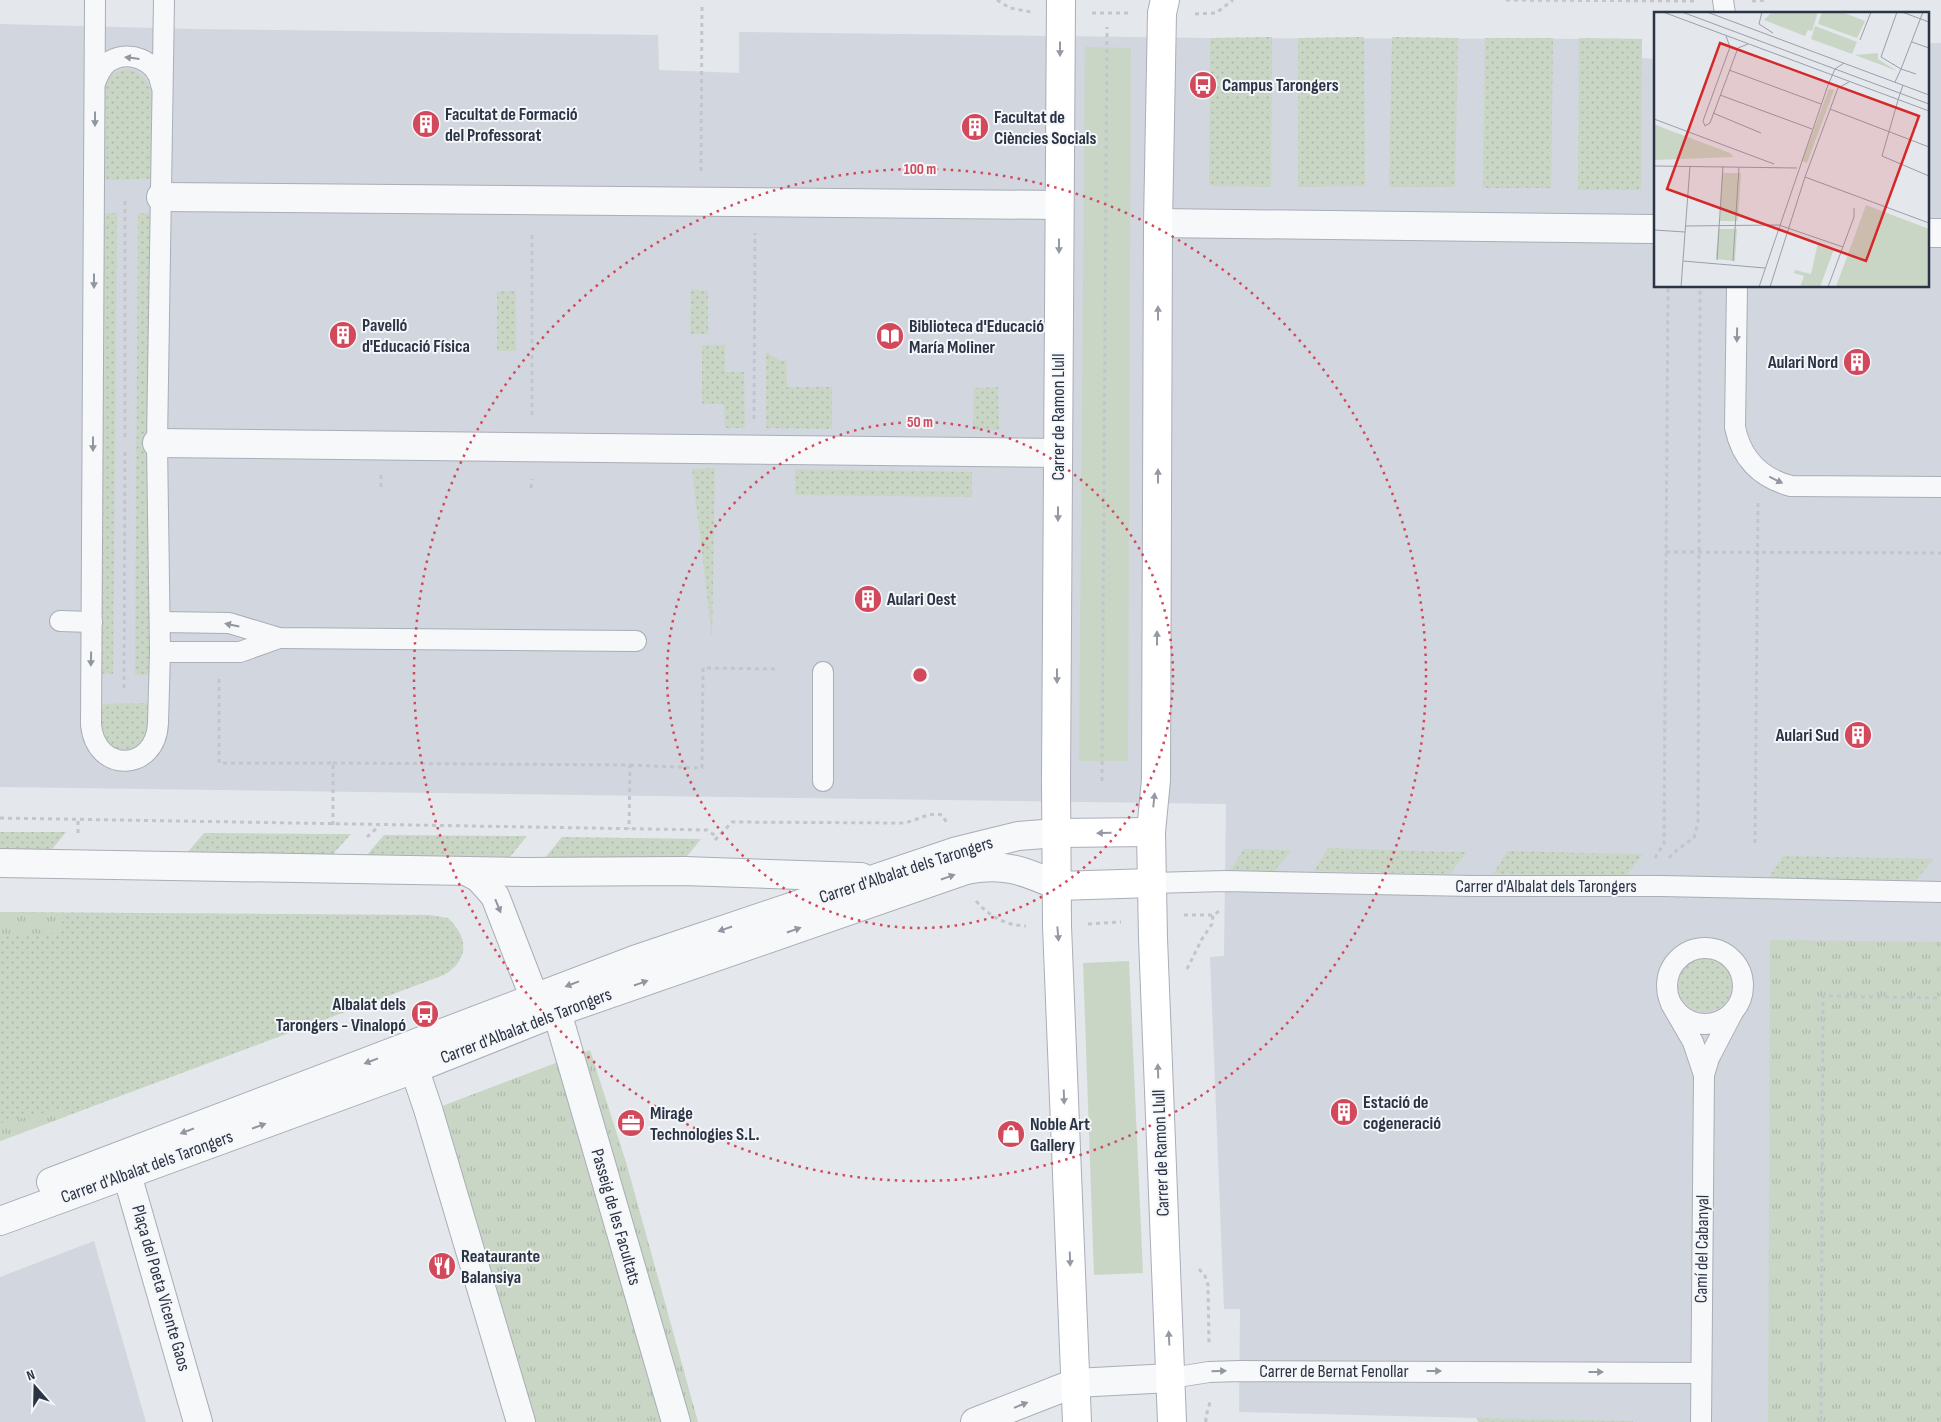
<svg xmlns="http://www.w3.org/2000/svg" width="1941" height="1422" font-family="'Sofia Sans Condensed',sans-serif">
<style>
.built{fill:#d2d6de}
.grass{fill:url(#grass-dots)}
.park{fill:url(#park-tufts)}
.garden{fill:#c9d6c5}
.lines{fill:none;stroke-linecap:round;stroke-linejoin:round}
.service-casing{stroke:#a9aeb7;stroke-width:22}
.pedestrian-casing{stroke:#a9aeb7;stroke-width:30}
.minor-casing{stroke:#a9aeb7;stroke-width:30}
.secondary-casing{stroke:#a9aeb7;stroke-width:30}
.path{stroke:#c2c5cb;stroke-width:3;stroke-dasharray:4 4;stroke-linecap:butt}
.service{stroke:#f7f8fa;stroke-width:20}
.pedestrian{stroke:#f7f8fa;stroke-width:28}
.minor{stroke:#f7f8fa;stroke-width:28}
.secondary{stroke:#fff;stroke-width:28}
.oneway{fill:#959aa2}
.oneway2{fill:#9196a0}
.ring{fill:none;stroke:#d1495b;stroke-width:2.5;stroke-dasharray:2.5 5}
.labels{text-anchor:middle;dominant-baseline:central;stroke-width:4;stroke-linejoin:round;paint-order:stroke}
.poi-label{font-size:18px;font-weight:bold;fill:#2b3445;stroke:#f4f6f9;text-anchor:start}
.street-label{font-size:18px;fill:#2b3445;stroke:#f4f6f9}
.inset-road{fill:none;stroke:#9a9fa9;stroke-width:1}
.view{fill:#d62828;fill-opacity:0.15;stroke:#d62828;stroke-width:2.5}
.inset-edge{fill:none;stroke:#2b3445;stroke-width:2.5}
.centre{fill:#d1495b;stroke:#f4f6f9;stroke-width:2.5}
.ring-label{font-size:15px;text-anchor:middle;font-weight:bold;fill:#d1495b;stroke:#f4f6f9;stroke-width:4;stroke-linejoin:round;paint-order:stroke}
</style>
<defs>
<pattern id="grass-dots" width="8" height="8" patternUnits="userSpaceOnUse" patternTransform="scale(1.25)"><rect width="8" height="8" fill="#c9d6c5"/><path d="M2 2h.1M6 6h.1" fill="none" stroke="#adb8ab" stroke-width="1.8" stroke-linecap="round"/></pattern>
<pattern id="park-tufts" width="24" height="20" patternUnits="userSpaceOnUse" patternTransform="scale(1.25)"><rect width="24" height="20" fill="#c9d6c5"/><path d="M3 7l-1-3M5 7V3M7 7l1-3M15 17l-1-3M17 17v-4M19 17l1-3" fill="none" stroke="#adb8ab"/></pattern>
</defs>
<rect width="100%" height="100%" fill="#e4e7ec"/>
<g class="built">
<polygon points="0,24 194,29 658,35 659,70 739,73 739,32 1210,38 1642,39 1642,58 1655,59 1655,286 1927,286 1927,43 1941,43 1941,1422 1478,1422 1477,1418 1239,1412 1240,1309 1224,1309 1210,957 1224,956 1226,804 0,787"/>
<polygon points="94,1241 146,1422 0,1422 0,1277"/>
</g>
<g class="grass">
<polygon points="1272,37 1271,187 1209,186 1210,38"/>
<polygon points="1364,37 1365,186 1298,187 1298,38"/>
<polygon points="1392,37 1458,38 1455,187 1389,187"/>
<polygon points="1485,38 1553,38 1551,188 1483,188"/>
<polygon points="1579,38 1642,39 1641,190 1578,190"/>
<path d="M130 69C143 74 148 80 152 95L151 179 102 180 103 88C107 75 116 70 130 69Z"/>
<polygon points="102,213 117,213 113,674 98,674"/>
<polygon points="138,213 152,213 149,675 135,675"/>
<polygon points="691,289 708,291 708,334 690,334"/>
<rect x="497" y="291" width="19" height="60"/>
<polygon points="702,345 725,345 725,372 744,372 745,428 725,428 724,404 702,404"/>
<polygon points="766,352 781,361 786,360 787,387 832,387 832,429 766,428"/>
<polygon points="998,387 999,430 973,430 974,388"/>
<polygon points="715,468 712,637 692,469"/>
<polygon points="795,469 972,472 972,497 795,495"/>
<path d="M151 703C150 712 152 728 148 735 139 752 109 759 102 735 99 726 100 713 99 704Z"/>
<polygon points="0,832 66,832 49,853 0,852"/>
<polygon points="204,833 335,834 351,834 333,854 186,854"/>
<polygon points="384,835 512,836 527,836 510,857 367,855"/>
<polygon points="562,837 701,839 684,860 545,858"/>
<polygon points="1328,848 1452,852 1467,852 1450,874 1314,871"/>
<polygon points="1244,849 1291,850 1274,872 1229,872"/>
<polygon points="1508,851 1628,854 1643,854 1626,876 1493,874"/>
<polygon points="1783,856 1934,859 1916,880 1768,879"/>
<path d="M0 912 430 915 448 918C469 938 469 960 444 975L0 1141Z"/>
<circle cx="1705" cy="985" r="27"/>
<polygon points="1477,1418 1633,1421 1633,1422 1478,1422"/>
</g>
<g class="park">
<polygon points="0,912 63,913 61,933 19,934 0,938"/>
<polygon points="1770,940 1941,942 1941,1422 1768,1422"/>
<polygon points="590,1050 626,1162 698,1422 519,1422 421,1114"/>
<polygon points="63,1109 67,1116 0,1141 0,1123"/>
</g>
<g class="garden">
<polygon points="1085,47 1131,48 1128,761 1079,761"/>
<polygon points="1129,961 1143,1273 1094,1275 1083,963"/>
</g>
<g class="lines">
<defs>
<g id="service">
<path d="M95 0 91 725C96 774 156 772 158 723L160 652 157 443 164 0"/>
<polyline points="1723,0 1725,14"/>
<path d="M95 83C98 75 101 68 107 63 127 48 158 60 161 85"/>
<path d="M1737 286 1735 427C1741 458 1760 478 1791 486L1941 487"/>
<polyline points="60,621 92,622"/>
<polyline points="160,622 229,623 279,638 636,641"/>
<polyline points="160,652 240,652 279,638"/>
<polyline points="823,672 823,781"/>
<polyline points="1152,883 1225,881 1473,886 1661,886 1941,892"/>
<circle cx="1705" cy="986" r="38"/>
<polyline points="1671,1004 1693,1042 1704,1075 1701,1422"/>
<polyline points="1704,1075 1709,1058 1733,1012"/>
<polyline points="1171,1378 1209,1372 1240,1371 1701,1373"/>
</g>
<g id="pedestrian">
<polyline points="161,197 1059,205"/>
<polyline points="1158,223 1655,229"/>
<polyline points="1927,233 1941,233"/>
<polyline points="157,443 1058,453"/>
<polyline points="557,1012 676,1422"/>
<polyline points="407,1047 428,1109 521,1422"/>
</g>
<g id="minor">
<polyline points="0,863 526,872 684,871 861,877"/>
<polyline points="466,871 479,878 495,896 541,1015"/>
<polyline points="122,1157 198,1422"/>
<polyline points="51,1182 634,960 957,851 1018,836 1057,833"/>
<path d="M0 1221 414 1069 557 1012 963 871C1001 862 1023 870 1058 886"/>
<polyline points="975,1422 1075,1383 1171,1378"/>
</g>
<g id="secondary">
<polyline points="1061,0 1056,781 1057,926 1077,1422"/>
<polyline points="1165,0 1162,13 1158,223 1156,780 1151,832 1153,938 1172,1422"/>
<polyline points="1057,833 1151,832"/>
<polyline points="1058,886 1152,883"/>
</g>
</defs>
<use href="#service" class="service-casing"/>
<use href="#pedestrian" class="pedestrian-casing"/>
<use href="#minor" class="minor-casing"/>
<use href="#secondary" class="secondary-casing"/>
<g class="path">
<polyline points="997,0 1010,8 1031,12"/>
<polyline points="1506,0 1695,1"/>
<polyline points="1752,1 1768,0"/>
<polyline points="1092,13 1131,13"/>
<polyline points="1195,14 1216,13 1233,0"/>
<polyline points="701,171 702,4"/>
<polyline points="532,415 532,232"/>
<polyline points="754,419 755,233"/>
<polyline points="125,437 125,198"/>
<polyline points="381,487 381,475"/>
<polyline points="531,488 532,479"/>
<polyline points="1666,552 1941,553"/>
<polyline points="219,679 219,763 333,763 333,825"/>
<polyline points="124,688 125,448"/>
<polyline points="333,763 630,765 629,829"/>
<polyline points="630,765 702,768 703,668 779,669"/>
<polyline points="1102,781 1107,27"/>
<polyline points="0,818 707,830 717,837"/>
<polyline points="78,833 78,820"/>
<polyline points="367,837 379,826"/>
<path d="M715 840 732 822 902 823C916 822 928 811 942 815L947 823"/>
<polyline points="1755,843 1758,502"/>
<polyline points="1655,858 1664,843 1668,286"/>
<polyline points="1669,858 1678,849 1694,838 1698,822 1700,286"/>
<path d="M976 901C990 917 1005 925 1026 926"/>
<polyline points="1184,915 1213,915 1221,910"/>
<polyline points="1088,924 1121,922"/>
<polyline points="1187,969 1202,939 1212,924 1213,915"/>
<polyline points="1199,1269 1205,1276 1208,1285 1209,1345"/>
<path d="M1206 1422C1205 1414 1210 1407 1210 1399"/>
<polyline points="1821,1422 1823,996 1941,998"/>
</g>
<use href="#service" class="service"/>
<use href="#pedestrian" class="pedestrian"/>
<use href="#minor" class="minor"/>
<use href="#secondary" class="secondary"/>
</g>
<defs><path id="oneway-solid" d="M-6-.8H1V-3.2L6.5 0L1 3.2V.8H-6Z" transform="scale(1.25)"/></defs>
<g class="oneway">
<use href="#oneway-solid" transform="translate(1060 49) rotate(90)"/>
<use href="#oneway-solid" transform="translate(1059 246) rotate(90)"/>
<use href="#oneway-solid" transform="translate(1158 313) rotate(-90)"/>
<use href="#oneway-solid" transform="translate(1158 476) rotate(-90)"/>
<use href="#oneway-solid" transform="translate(1058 514) rotate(90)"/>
<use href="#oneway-solid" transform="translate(1157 638) rotate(-90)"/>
<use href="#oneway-solid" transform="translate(1057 676) rotate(90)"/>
<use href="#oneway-solid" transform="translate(1154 800) rotate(-84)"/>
<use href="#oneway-solid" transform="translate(1104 833) rotate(179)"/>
<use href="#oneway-solid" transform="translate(1058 934) rotate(85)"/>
<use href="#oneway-solid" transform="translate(1158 1071) rotate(-92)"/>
<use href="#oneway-solid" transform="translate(1064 1097) rotate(88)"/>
<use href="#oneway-solid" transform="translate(1070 1259) rotate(88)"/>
<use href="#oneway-solid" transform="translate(1169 1338) rotate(-93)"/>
</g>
<g class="oneway2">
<use href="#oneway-solid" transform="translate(132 58) rotate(-173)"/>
<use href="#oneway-solid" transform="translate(95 119) rotate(90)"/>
<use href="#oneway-solid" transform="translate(94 281) rotate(90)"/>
<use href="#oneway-solid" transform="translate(1737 335) rotate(91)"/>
<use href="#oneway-solid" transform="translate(93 444) rotate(90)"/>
<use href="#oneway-solid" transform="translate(1776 480) rotate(26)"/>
<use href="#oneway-solid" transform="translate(232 625) rotate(-168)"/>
<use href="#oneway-solid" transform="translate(91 659) rotate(91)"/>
<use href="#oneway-solid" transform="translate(948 877) rotate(-19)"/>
<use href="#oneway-solid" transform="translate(498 906) rotate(68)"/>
<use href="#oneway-solid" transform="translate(725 929) rotate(161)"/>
<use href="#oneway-solid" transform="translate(794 930) rotate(-19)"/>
<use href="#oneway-solid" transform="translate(641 983) rotate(-19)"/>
<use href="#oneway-solid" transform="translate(572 984) rotate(159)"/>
<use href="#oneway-solid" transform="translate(371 1061) rotate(159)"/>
<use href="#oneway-solid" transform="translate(259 1126) rotate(-20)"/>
<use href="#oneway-solid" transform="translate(187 1131) rotate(159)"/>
<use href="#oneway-solid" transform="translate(1219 1371) rotate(-2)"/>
<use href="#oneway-solid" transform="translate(1434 1371)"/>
<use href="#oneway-solid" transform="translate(1596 1372)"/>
<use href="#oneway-solid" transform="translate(1021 1405) rotate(-22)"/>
</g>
<g class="ring">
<circle cx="920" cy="675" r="253"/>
<circle cx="920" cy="675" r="506"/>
</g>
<defs>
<symbol id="bus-disc" viewBox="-11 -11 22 22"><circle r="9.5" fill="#d1495b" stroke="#f4f6f9"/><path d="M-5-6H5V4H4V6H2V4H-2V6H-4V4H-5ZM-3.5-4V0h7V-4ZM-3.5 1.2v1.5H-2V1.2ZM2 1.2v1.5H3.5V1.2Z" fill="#fff"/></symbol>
<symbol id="building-disc" viewBox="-11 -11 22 22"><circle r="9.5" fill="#d1495b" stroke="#f4f6f9"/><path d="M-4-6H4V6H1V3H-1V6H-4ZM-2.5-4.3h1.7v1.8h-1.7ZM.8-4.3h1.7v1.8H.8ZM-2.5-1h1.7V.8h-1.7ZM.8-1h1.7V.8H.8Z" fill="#fff"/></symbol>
<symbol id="library-disc" viewBox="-11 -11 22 22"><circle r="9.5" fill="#d1495b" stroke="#f4f6f9"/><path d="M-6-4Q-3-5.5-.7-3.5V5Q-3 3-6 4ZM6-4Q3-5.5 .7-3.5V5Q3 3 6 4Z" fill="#fff"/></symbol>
<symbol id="office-disc" viewBox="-11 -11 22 22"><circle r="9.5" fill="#d1495b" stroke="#f4f6f9"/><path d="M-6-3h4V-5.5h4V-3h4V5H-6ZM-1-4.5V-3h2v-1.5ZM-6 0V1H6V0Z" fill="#fff"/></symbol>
<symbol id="shop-disc" viewBox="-11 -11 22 22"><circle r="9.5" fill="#d1495b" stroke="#f4f6f9"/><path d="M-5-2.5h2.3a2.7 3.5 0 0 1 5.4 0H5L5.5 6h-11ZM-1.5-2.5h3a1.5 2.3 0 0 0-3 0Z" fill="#fff"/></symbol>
<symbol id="restaurant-disc" viewBox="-11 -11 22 22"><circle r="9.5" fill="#d1495b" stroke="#f4f6f9"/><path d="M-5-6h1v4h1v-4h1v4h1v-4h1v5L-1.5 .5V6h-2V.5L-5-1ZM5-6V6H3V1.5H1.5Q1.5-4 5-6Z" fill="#fff"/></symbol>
</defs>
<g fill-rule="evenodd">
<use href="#bus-disc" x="1187" y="69" width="32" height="32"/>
<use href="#building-disc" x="410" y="108" width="32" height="32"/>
<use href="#building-disc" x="959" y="111" width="32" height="32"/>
<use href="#building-disc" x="327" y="319" width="32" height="32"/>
<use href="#library-disc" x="874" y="320" width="32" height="32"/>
<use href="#building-disc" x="1841" y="346" width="32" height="32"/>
<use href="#building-disc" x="852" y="583" width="32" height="32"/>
<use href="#building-disc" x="1842" y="719" width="32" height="32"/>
<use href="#bus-disc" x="409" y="998" width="32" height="32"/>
<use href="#building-disc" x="1328" y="1096" width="32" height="32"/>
<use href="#office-disc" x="615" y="1107" width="32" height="32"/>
<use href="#shop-disc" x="995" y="1118" width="32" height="32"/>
<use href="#restaurant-disc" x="426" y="1250" width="32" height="32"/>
</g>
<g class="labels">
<g class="poi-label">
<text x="1222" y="85">Campus Tarongers</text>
<text x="445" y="114">Facultat de Formació<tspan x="445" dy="21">del Professorat</tspan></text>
<text x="994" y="117">Facultat de<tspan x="994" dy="21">Ciències Socials</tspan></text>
<text x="362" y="325">Pavelló<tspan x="362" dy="21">d'Educació Física</tspan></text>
<text x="909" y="326">Biblioteca d'Educació<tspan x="909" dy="21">María Moliner</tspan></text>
<text x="1838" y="362" text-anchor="end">Aulari Nord</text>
<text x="887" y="599">Aulari Oest</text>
<text x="1839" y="735" text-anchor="end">Aulari Sud</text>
<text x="406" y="1004" text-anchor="end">Albalat dels<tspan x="406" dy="21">Tarongers - Vinalopó</tspan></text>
<text x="1363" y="1102">Estació de<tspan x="1363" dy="21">cogeneració</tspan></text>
<text x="650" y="1113">Mirage<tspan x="650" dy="21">Technologies S.L.</tspan></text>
<text x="1030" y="1124">Noble Art<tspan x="1030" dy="21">Gallery</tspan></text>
<text x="461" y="1256">Reataurante<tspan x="461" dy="21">Balansiya</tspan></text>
</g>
<g class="street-label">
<text transform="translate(1058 417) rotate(-90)">Carrer de Ramon Llull</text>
<text transform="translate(906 870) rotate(-18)">Carrer d'Albalat dels Tarongers</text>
<text x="1546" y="886">Carrer d'Albalat dels Tarongers</text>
<text transform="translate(526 1026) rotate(-21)">Carrer d'Albalat dels Tarongers</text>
<text transform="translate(1161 1153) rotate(-92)">Carrer de Ramon Llull</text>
<text transform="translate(147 1167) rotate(-20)">Carrer d'Albalat dels Tarongers</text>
<text transform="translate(616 1217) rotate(74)">Passeig de les Facultats</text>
<text transform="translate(1702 1249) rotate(-89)">Camí del Cabanyal</text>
<text transform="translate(161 1288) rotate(74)">Plaça del Poeta Vicente Gaos</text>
<text x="1334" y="1371">Carrer de Bernat Fenollar</text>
</g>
</g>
<g transform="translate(1654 12)">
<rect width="275" height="275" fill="#e4e7ec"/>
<path d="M118 0H164L158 19 154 18 151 24 110 8ZM168 0H188L211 9 203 26 164 12ZM161 14 203 30 198 42 157 27ZM224 41V47L243 59 201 43ZM17 119 76 141 79 145 0 148V125ZM164 231 180 237 166 275H146L150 264 140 261 141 258 157 262Z" fill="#c9d6c5"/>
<path d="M0 112 17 119 39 127 12 130 2 126 0 130ZM68 161H87L84 209H66ZM212 193 275 217V275H182ZM64 217H83L81 249 62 247Z" fill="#c9d6c5"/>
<path d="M175 77 180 78 153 151 148 149ZM213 254 263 272 262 275H206ZM188 259 200 263 195 275H182Z" fill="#c9d6c5"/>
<path class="inset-road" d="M9 0 275 99M28 0 275 92M53 0 275 83M108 0 105 12 119 21M243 0 227 45 247 57 269 0M248 0 275 10M72 24 76 35 49 109 51 114 56 111 84 36 94 32M206 28 217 0M258 30 275 36M75 58 167 92M241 70 247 57 262 62M66 83 158 117M244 88 228 144 275 164M244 88 249 73M176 97 275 135M59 101 107 121M0 107 120 152M0 154 143 156M151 165 275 211M31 214 125 213 189 235M0 218 31 220M63 248 69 154M29 249 111 256M79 249 85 155M27 275 36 154M105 275 174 73 181 57 190 51M116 275 151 165 184 76 195 70M174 275 200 205V196"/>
<path class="view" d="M66 31 265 104 212 249 13 177Z"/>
<rect width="275" height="275" class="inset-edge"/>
</g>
<circle cx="920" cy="675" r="8" class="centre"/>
<g class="ring-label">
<text x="920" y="174">100 m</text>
<text x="920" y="427">50 m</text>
</g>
<g transform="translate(35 1387) rotate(340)" stroke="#f4f6f9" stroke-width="4" paint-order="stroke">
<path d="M0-4L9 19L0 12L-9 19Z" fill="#2b3445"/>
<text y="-8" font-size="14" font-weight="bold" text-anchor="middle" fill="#2b3445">N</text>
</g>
</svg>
